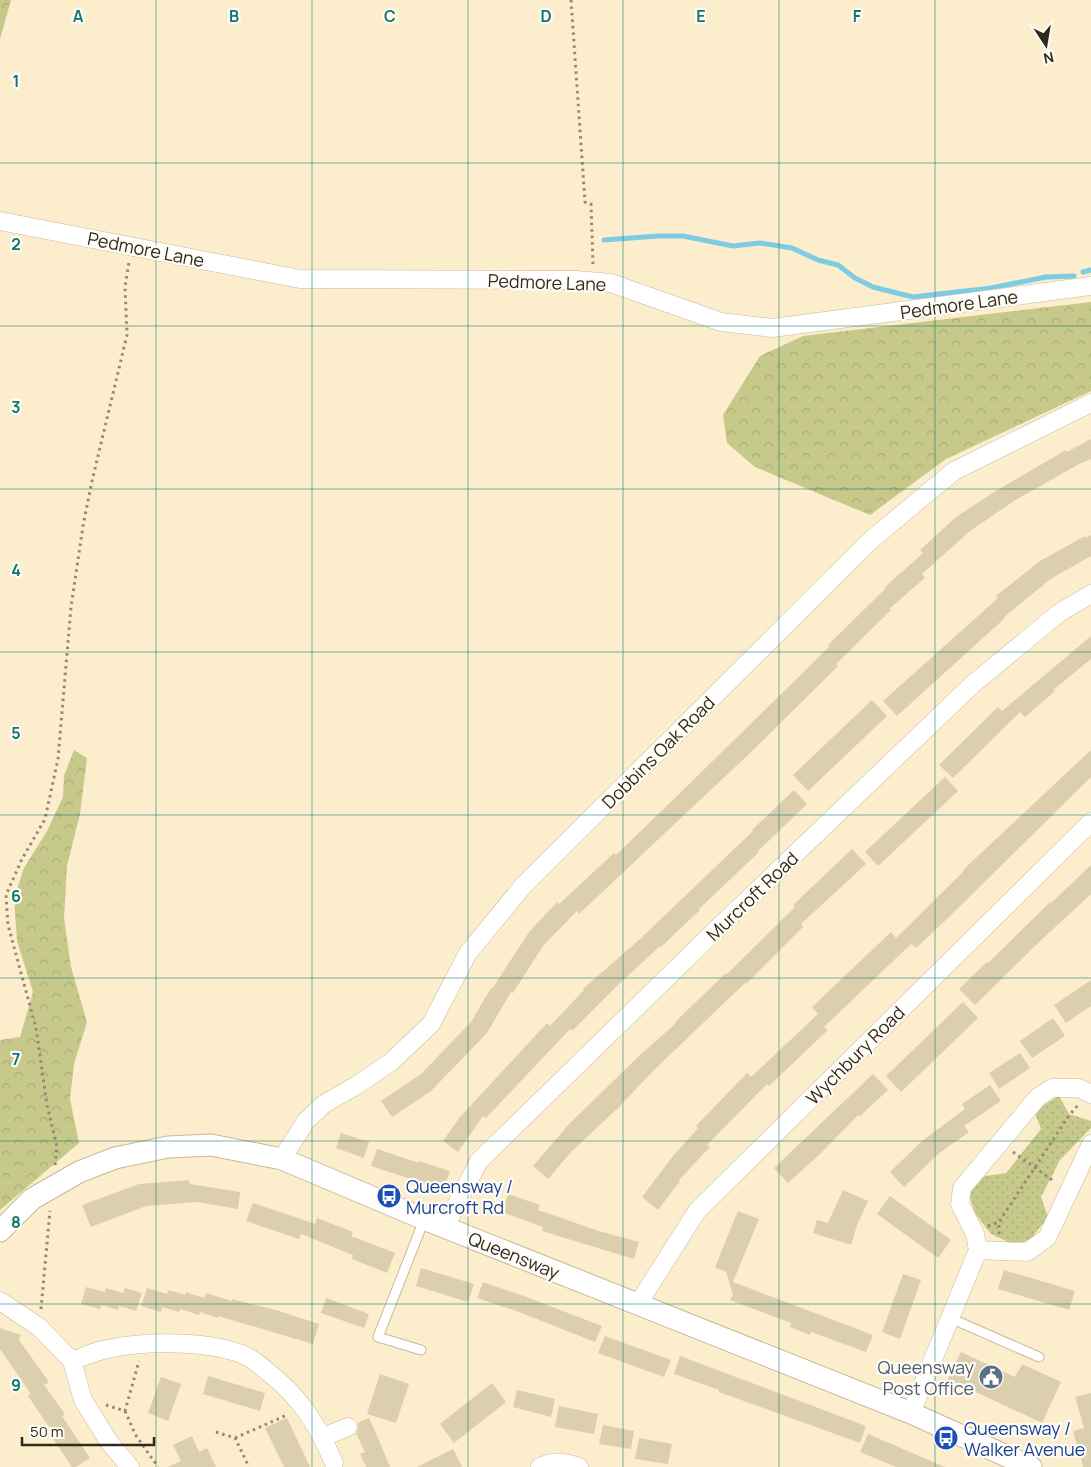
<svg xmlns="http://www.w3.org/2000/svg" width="1091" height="1467" font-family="Manrope,sans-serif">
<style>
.grass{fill:url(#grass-dots)}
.forest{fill:url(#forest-crowns)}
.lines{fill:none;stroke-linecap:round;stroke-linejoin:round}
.stream{stroke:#7dcce3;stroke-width:5}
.building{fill:#dccfad}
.service-casing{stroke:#c7ba99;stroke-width:11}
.minor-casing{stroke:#c7ba99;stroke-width:19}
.tertiary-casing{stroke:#c7ba99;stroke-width:23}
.path{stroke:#938a72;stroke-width:3;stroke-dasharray:2.5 4;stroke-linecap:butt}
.service{stroke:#fff;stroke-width:9}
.minor{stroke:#fff;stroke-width:18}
.tertiary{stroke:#fff;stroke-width:21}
.grid{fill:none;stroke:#0f766e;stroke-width:1;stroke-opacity:0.55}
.labels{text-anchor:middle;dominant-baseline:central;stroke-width:4.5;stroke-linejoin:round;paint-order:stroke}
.street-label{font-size:18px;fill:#302a1d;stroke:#fffcf6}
.transit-label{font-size:18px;fill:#164399;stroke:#fffcf6;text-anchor:start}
.service-label{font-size:18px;fill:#4e5e75;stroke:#fffcf6;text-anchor:end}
.grid-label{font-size:16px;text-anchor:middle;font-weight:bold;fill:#0f766e;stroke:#fffcf6;stroke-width:4.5;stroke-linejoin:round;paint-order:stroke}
</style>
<defs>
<pattern id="grass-dots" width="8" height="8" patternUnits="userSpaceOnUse" patternTransform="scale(1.25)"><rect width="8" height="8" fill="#c6c98a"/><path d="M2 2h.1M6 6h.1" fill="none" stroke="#aaad77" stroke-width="1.8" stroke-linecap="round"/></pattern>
<pattern id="forest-crowns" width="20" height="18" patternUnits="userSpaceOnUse" patternTransform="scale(1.25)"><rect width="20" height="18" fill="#c6c98a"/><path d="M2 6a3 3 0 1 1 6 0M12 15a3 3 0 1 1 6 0" fill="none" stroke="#aaad77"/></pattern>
</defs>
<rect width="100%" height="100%" fill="#fceecc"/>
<polygon class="grass" points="1059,1096 1069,1114 1091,1121 1091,1128 1060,1160 1041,1197 1048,1217 1030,1240 1013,1244 991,1234 975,1213 970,1197 973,1184 985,1176 1006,1173 1041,1129 1034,1111"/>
<g class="forest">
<polygon points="0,0 11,0 0,39"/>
<polygon points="1091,302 1091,391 946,459 870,515 755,467 727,443 723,415 760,356 803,336"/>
<polygon points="74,750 87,758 80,814 67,866 64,918 71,967 87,1022 74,1064 70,1099 79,1143 0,1210 0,1040 20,1037 33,992 17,941 14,898 24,868 47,831 63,797 64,776"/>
</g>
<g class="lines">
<g class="stream">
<polyline points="604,240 658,236 683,236 733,246 760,243 792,248 818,260 838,265 855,278 873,287 913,297 991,288 1046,277 1074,276"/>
<polyline points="1083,272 1091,270"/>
</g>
</g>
<g class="building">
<polygon points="1091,439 1091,459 1079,464 1014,501 970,531 922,574 925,578 889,609 891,610 836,664 838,666 750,753 579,914 577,911 543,946 513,993 511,992 487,1033 431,1091 392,1117 381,1101 421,1074 471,1022 491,988 492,989 529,932 557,902 559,904 614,853 616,855 678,795 829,647 828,645 886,588 885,587 923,553 920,550 956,517 994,492 1066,450 1067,452"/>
<polygon points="1091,535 1091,556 1052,578 1004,617 1005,618 897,716 883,701 998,598 996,596 1040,561 1085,536 1086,538"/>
<polygon points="1091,636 1091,659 1053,690 1055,691 1025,717 1020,712 953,778 939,765 998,707 1002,711"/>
<polygon points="872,700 887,716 808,791 793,775"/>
<polygon points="1091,750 1091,777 949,917 916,948 911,944 824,1027 828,1030 769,1086 767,1084 707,1145 710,1147 679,1180 680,1181 658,1210 642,1197 673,1156 698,1128 696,1126 747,1073 751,1077 818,1014 812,1007 891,932 896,938 964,871 963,870"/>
<polygon points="945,777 958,791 878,866 865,852"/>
<polygon points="794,790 807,804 758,851 759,852 699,909 700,910 661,947 660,946 620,983 572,1031 570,1029 486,1118 483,1116 458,1152 443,1141 460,1117 547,1023 550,1026 584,990 583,989 640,939 753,831 752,830"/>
<polygon points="852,849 866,864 801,924 803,927 746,984 745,983 653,1071 619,1107 571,1152 548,1179 533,1166 565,1129 564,1129 639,1056 676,1023 675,1022 726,973 727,974 795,907 793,905"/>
<polygon points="1091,865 1091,894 1038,943 975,1005 959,989 987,962 988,963 1050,902 1051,903"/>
<polygon points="1091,980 1091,1006 1066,1023 1054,1005"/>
<polygon points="963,1002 978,1018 901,1092 886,1076"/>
<polygon points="1053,1018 1065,1036 1032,1058 1020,1041"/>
<polygon points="1020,1053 1030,1068 999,1089 989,1073"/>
<polygon points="873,1074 888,1090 860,1116 858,1115 820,1154 788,1183 774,1168"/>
<polygon points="990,1085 1001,1101 964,1126 969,1132 938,1154 904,1187 890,1172 922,1141 965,1109 962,1104"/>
<polygon points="341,1133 369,1142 364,1158 336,1148"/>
<polygon points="377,1149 419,1163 419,1161 450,1171 444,1190 371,1166"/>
<polygon points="189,1180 190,1184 240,1192 238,1209 197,1202 146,1206 91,1227 82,1205 139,1184"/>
<polygon points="843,1190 868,1201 857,1225 851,1245 813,1233 817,1220 828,1223"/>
<polygon points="508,1194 540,1205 538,1210 599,1231 639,1242 634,1259 542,1231 543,1227 502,1212"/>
<polygon points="890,1196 951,1240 938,1258 877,1214"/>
<polygon points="253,1203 315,1224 317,1218 353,1232 351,1236 395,1253 387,1273 352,1259 353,1255 301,1234 299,1239 246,1221"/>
<polygon points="738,1211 759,1219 733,1282 873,1335 866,1352 811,1332 810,1335 790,1327 791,1323 730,1300 733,1295 726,1272 715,1267"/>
<polygon points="421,1268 474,1284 468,1302 416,1286"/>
<polygon points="1004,1270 1075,1291 1069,1310 998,1289"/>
<polygon points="903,1274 921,1280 900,1339 882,1332"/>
<polygon points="483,1282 521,1295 602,1326 595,1342 519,1312 477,1298"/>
<polygon points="86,1287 105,1292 106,1288 123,1293 125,1288 142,1293 136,1311 119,1306 118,1310 101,1305 100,1309 81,1304"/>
<polygon points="147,1288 167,1294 168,1290 185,1295 186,1292 204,1298 206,1293 232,1301 232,1299 279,1311 319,1324 313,1344 218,1316 218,1318 200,1312 199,1315 180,1309 179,1312 162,1307 161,1312 141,1306"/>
<polygon points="326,1298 369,1314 364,1328 321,1313"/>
<polygon points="0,1328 21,1335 19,1340 49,1382 44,1385 65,1414 62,1416 90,1458 76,1467 72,1467 53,1439 56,1437 28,1396 31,1394 0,1349"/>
<polygon points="605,1336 671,1360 664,1377 598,1353"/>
<polygon points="961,1352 1015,1377 1022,1364 1061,1382 1042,1423 948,1379"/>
<polygon points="680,1356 866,1426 860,1443 719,1392 719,1390 674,1374"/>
<polygon points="380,1374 409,1384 396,1423 367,1414"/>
<polygon points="208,1376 265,1393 260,1411 203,1394"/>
<polygon points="161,1377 181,1384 168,1421 148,1413"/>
<polygon points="492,1383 506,1402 454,1443 440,1424"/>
<polygon points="517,1390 555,1399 551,1417 513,1407"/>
<polygon points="1091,1393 1091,1467 1083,1467 1073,1431 1084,1428 1075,1397"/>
<polygon points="559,1406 598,1414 594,1434 555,1427"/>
<polygon points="287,1418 310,1467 284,1467 265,1428"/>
<polygon points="369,1418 378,1438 390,1467 366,1467 360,1454 365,1452 356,1433 358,1429 358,1423"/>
<polygon points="603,1425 634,1431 631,1449 599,1444"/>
<polygon points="868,1434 945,1467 896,1467 860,1452"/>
<polygon points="192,1436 199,1452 207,1448 216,1467 167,1467 181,1461 173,1445"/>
<polygon points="639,1438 672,1444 668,1464 635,1459"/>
<polygon points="453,1449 462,1467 417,1467"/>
</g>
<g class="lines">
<defs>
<g id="service">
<polyline points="950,1318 1039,1357"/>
<polyline points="421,1350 378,1337 424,1220"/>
</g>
<g id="minor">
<polyline points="0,221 300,279 576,280 611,283 721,322 772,328 1091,286"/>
<polyline points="282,1159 306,1121 324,1104 357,1085 391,1062 431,1024 468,953 523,886 871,540 954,471 1091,403"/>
<polyline points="445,1227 479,1161 722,924 973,684 1059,613 1091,594"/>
<polyline points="978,1250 1027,1252 1047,1238 1091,1144"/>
<path d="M0 1301 39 1327 72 1361C83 1357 95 1351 108 1349 145 1341 211 1340 246 1356 254 1360 261 1366 268 1372 301 1398 317 1424 334 1463"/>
<polyline points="638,1304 697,1211 1091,822"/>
<polyline points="72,1361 83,1400 109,1442 130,1467"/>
<polyline points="911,1413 978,1250 975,1234 960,1204 962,1188 1038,1097 1052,1088 1079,1088 1091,1094"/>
<polyline points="323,1437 348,1427"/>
<path d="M540 1467C553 1460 565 1462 579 1467"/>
</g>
<polyline id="tertiary" points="0,1231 32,1199 79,1172 115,1158 168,1147 211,1145 282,1159 424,1219 911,1413 1031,1467"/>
</defs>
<use href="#service" class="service-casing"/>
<use href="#minor" class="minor-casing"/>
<use href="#tertiary" class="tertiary-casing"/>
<g class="path">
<polyline points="571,0 585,202 591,204 593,264"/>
<polyline points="1013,1152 1055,1182"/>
<polyline points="55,1165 57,1147 47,1105 36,1028 8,925 6,895 22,859 45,819 58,759 71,607 83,526 92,481 127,335 125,287 129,262"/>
<polyline points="988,1226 999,1222"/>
<polyline points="999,1234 999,1222 1068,1117 1078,1105"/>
<polyline points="41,1309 50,1211"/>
<polyline points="106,1405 125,1411 139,1361"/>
<polyline points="125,1411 135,1434 158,1467"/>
<polyline points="216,1432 235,1438 249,1467"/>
<polyline points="235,1438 287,1415"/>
</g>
<use href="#service" class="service"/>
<use href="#minor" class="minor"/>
<use href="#tertiary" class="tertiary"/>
</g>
<path class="grid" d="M156 0V1467M312 0V1467M468 0V1467M623 0V1467M779 0V1467M935 0V1467M0 163H1091M0 326H1091M0 489H1091M0 652H1091M0 815H1091M0 978H1091M0 1141H1091M0 1304H1091"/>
<defs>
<symbol id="bus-disc" viewBox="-11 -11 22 22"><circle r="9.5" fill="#1a4fb4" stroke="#fffcf6"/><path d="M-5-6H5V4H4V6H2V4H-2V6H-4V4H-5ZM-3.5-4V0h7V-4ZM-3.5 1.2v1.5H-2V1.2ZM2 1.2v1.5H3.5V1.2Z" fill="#fff"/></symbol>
<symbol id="civic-disc" viewBox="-11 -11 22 22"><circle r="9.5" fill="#5c6f8a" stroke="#fffcf6"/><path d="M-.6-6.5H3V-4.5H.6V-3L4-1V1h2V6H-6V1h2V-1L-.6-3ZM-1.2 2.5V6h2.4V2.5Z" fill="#fff"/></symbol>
</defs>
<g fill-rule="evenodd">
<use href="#bus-disc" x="375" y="1182" width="28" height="28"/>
<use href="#civic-disc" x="977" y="1363" width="28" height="28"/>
<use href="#bus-disc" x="932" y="1424" width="28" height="28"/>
</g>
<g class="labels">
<g class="street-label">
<text transform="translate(146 249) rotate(11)">Pedmore Lane</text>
<text transform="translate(547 282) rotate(2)">Pedmore Lane</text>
<text transform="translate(959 304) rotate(-8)">Pedmore Lane</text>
<text transform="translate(658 752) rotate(-45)">Dobbins Oak Road</text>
<text transform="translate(752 896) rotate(-44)">Murcroft Road</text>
<text transform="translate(855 1055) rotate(-45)">Wychbury Road</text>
<text transform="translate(514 1255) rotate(22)">Queensway</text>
</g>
<g class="transit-label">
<text x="406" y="1186">Queensway /<tspan x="406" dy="21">Murcroft Rd</tspan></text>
<text x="964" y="1428">Queensway /<tspan x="964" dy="21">Walker Avenue</tspan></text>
</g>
<g class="service-label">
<text x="974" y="1367">Queensway<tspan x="974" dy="21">Post Office</tspan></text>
</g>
</g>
<g class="grid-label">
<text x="78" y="22">A</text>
<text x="234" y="22">B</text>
<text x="390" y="22">C</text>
<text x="546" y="22">D</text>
<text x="701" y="22">E</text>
<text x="857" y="22">F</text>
<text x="16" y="87">1</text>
<text x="16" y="250">2</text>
<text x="16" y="413">3</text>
<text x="16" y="576">4</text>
<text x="16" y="739">5</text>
<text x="16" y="902">6</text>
<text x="16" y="1065">7</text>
<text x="16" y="1228">8</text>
<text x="16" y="1391">9</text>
</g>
<g transform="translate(1046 45) rotate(168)" stroke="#fffcf6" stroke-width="4" paint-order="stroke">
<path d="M0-4L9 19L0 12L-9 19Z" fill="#302a1d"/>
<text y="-8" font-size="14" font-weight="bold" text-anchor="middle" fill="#302a1d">N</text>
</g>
<path d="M22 1437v8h132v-8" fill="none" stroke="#302a1d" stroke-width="2.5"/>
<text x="30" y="1437" font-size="15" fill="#302a1d" stroke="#fffcf6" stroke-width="4" paint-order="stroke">50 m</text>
</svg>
